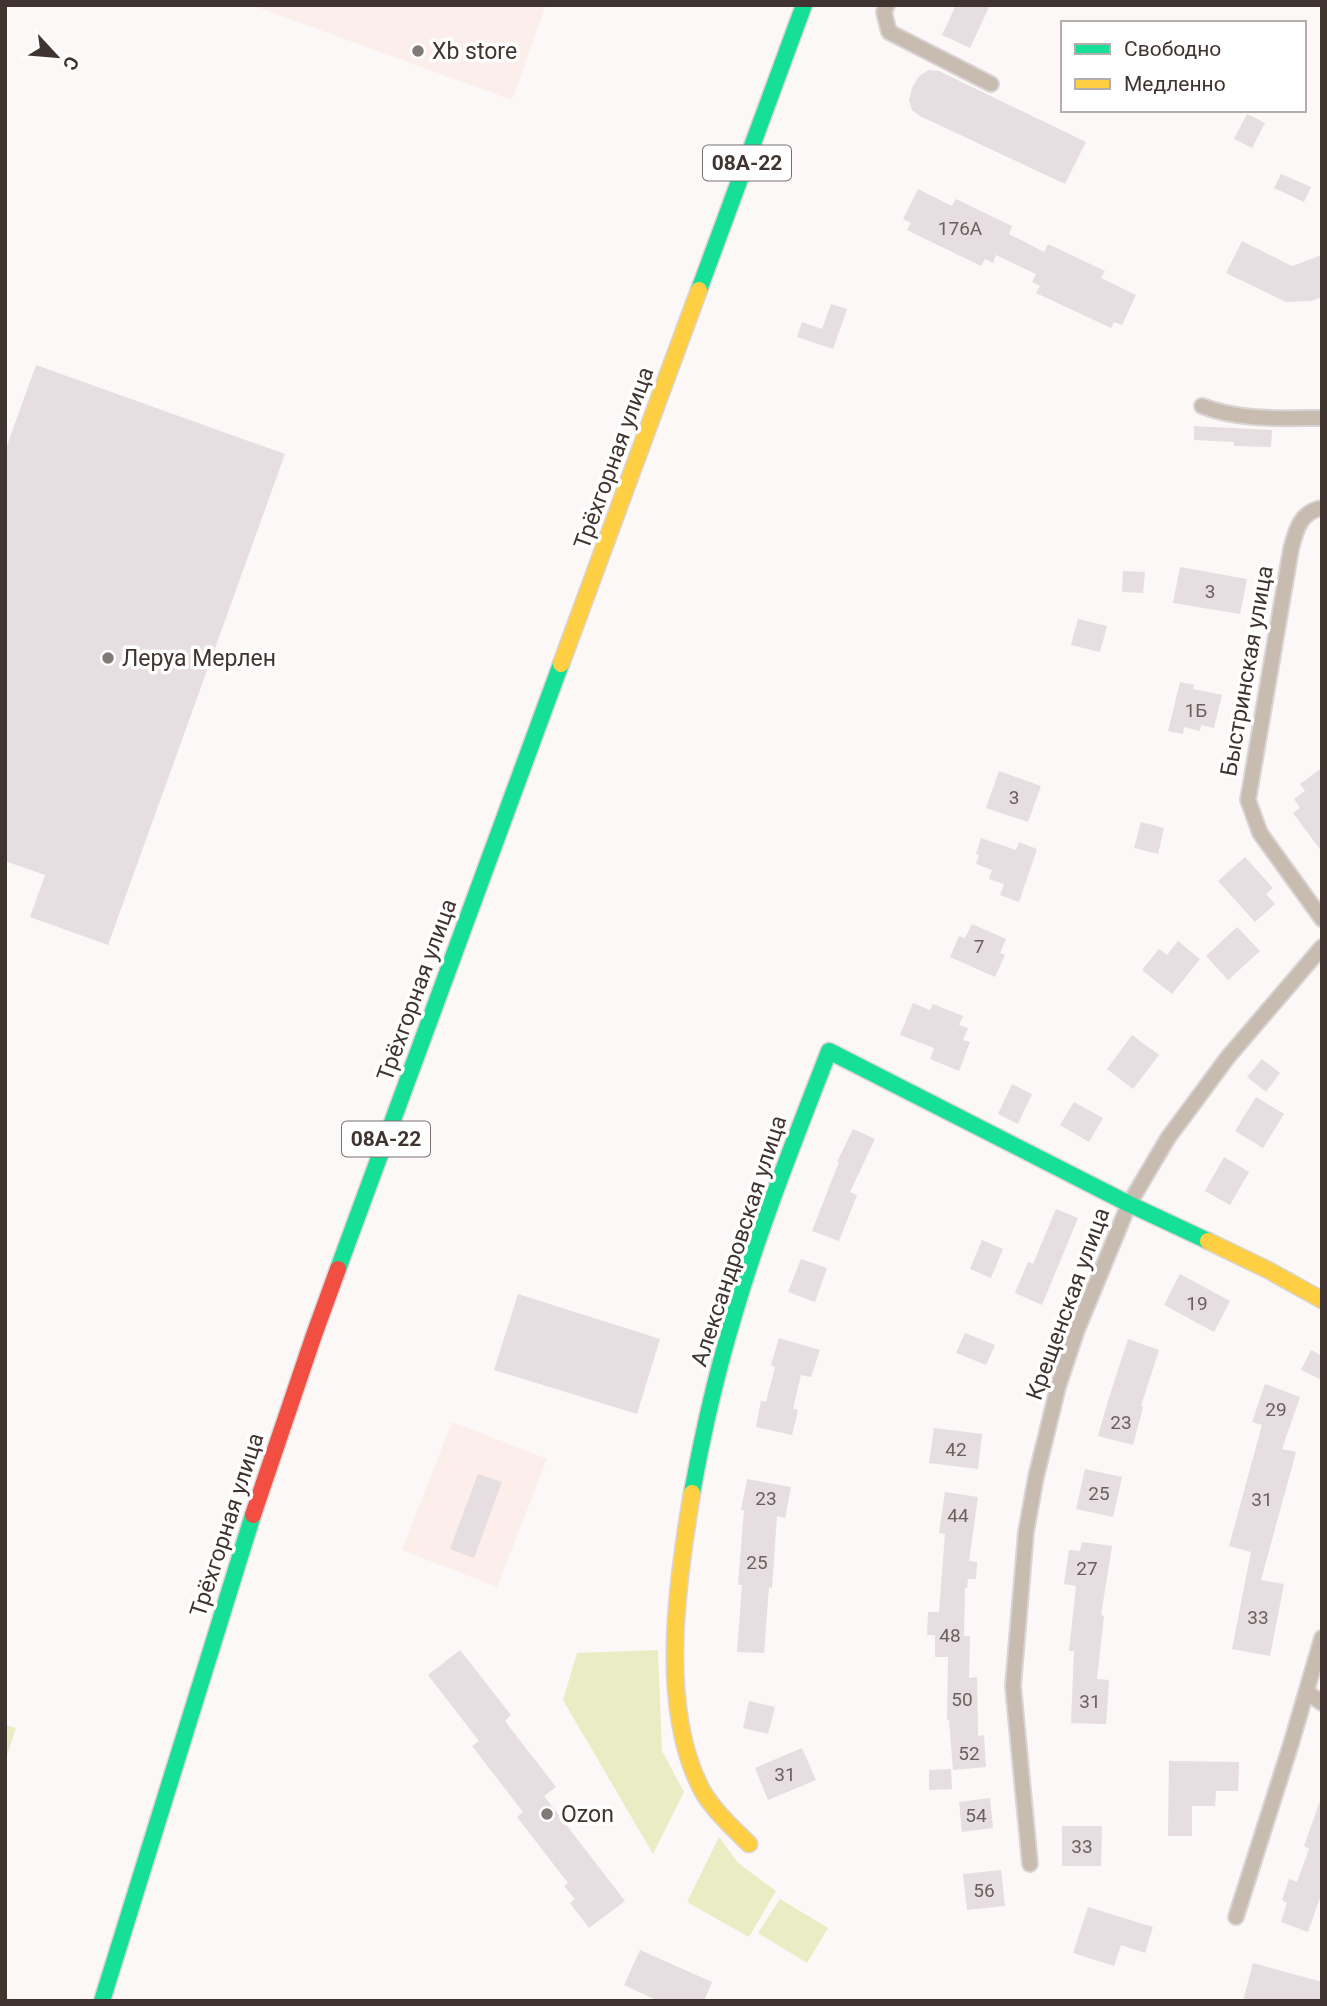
<svg xmlns="http://www.w3.org/2000/svg" width="1327" height="2006" viewBox="0 0 1327 2006" font-family="Roboto,sans-serif">
	<rect width="100%" height="100%" fill="#fbf8f7"/>
	<g fill="#fceeea">
		<polygon points="251,5 546,5 512,100"/>
		<polygon points="452,1422 547,1459 497,1587 402,1550"/>
	</g>
	<g fill="#eaedc4">
		<polygon points="658,1650 662,1751 684,1792 653,1854 563,1700 577,1653"/>
		<polygon points="5,1725 16,1728 5,1762"/>
		<polygon points="719,1837 738,1863 776,1891 749,1937 687,1902"/>
		<polygon points="780,1899 828,1928 807,1963 758,1933"/>
	</g>
	<g fill="#e6dee0">
		<polygon points="956,5 990,5 970,48 942,35"/>
		<polygon points="929,70 939,71 1086,142 1065,184 920,116 912,110 909,100 912,88 919,76"/>
		<polygon points="1247,114 1265,123 1252,148 1234,139"/>
		<polygon points="1281,174 1311,187 1304,202 1274,188"/>
		<polygon points="918,189 952,206 956,199 1012,226 1009,234 1044,252 1048,244 1105,271 1101,278 1136,295 1122,325 1114,322 1111,328 1036,293 1040,286 1032,282 1036,274 996,255 993,263 985,259 981,266 907,230 911,223 903,219"/>
		<polygon points="1242,241 1292,266 1322,255 1322,297 1311,301 1286,302 1226,273"/>
		<polygon points="831,304 847,309 833,349 797,337 802,322 822,329"/>
		<polygon points="36,365 285,454 108,945 30,917 45,875 5,861 5,451"/>
		<polygon points="1194,426 1272,430 1271,447 1234,446 1234,442 1194,440"/>
		<polygon points="1180,567 1247,579 1240,614 1173,603"/>
		<polygon points="1123,571 1145,572 1143,593 1122,592"/>
		<polygon points="1078,619 1107,626 1100,652 1071,645"/>
		<polygon points="1180,682 1194,685 1193,689 1222,695 1214,728 1201,725 1200,731 1184,727 1183,734 1168,731"/>
		<polygon points="1322,768 1322,852 1293,813 1300,808 1294,799 1305,791 1300,784"/>
		<polygon points="999,771 1041,786 1028,822 986,808"/>
		<polygon points="1141,822 1164,828 1158,854 1134,848"/>
		<polygon points="981,838 1016,850 1019,842 1037,849 1019,902 1000,895 1004,884 989,879 992,870 976,864 979,855 976,854"/>
		<polygon points="1245,857 1273,888 1266,894 1275,904 1255,922 1218,881"/>
		<polygon points="972,924 1006,939 1000,953 1005,955 995,977 950,957 959,936 965,938"/>
		<polygon points="1237,927 1260,951 1228,980 1206,956"/>
		<polygon points="1178,941 1200,959 1172,994 1142,970 1159,949 1167,955"/>
		<polygon points="913,1003 930,1010 933,1004 963,1016 959,1025 968,1028 963,1040 970,1042 959,1071 930,1059 934,1048 900,1035"/>
		<polygon points="1132,1035 1159,1055 1133,1089 1107,1069"/>
		<polygon points="1262,1059 1280,1073 1266,1092 1247,1077"/>
		<polygon points="1012,1084 1032,1094 1018,1124 998,1114"/>
		<polygon points="1256,1097 1284,1114 1263,1148 1235,1131"/>
		<polygon points="1074,1102 1103,1118 1089,1142 1060,1125"/>
		<polygon points="853,1129 875,1139 850,1192 857,1195 839,1241 812,1231 839,1162 837,1162"/>
		<polygon points="1224,1157 1249,1172 1230,1205 1205,1191"/>
		<polygon points="1056,1209 1078,1218 1042,1305 1015,1293 1028,1262 1033,1264"/>
		<polygon points="982,1240 1003,1249 991,1278 970,1269"/>
		<polygon points="801,1259 827,1268 815,1302 788,1292"/>
		<polygon points="1180,1274 1230,1301 1214,1332 1164,1305"/>
		<polygon points="518,1294 660,1339 637,1414 494,1370"/>
		<polygon points="965,1333 995,1345 986,1365 956,1353"/>
		<polygon points="779,1338 820,1350 811,1377 801,1375 793,1409 798,1410 792,1435 756,1427 761,1401 766,1402 775,1367 771,1365"/>
		<polygon points="1128,1339 1159,1350 1141,1406 1143,1407 1133,1445 1098,1436 1107,1404"/>
		<polygon points="1311,1350 1322,1356 1322,1380 1301,1370"/>
		<polygon points="1265,1384 1300,1397 1282,1449 1296,1452 1261,1580 1284,1584 1270,1656 1232,1649 1251,1552 1229,1546 1262,1425 1252,1422"/>
		<polygon points="934,1428 982,1434 978,1469 929,1463"/>
		<polygon points="1085,1469 1122,1477 1113,1517 1076,1509"/>
		<polygon points="478,1474 502,1482 474,1558 450,1549"/>
		<polygon points="747,1479 791,1487 785,1518 777,1516 772,1588 769,1587 764,1653 737,1652 742,1585 738,1585 744,1510 741,1510"/>
		<polygon points="945,1492 978,1497 969,1561 977,1562 976,1579 968,1579 967,1588 965,1588 964,1636 970,1636 969,1678 977,1677 978,1736 984,1735 986,1767 953,1770 949,1720 947,1720 948,1657 935,1657 935,1635 927,1635 928,1612 939,1612 945,1534 939,1533"/>
		<polygon points="1082,1542 1112,1546 1101,1615 1104,1616 1097,1679 1109,1680 1106,1724 1071,1723 1074,1651 1069,1651 1076,1586 1064,1584 1069,1550 1080,1551"/>
		<polygon points="460,1650 511,1715 505,1721 556,1787 544,1796 625,1901 589,1928 570,1903 575,1899 564,1886 568,1883 517,1817 523,1812 472,1746 479,1741 428,1675"/>
		<polygon points="749,1701 775,1707 768,1734 743,1728"/>
		<polygon points="802,1748 816,1780 768,1800 755,1768"/>
		<polygon points="1169,1761 1239,1762 1238,1791 1216,1791 1215,1806 1192,1806 1192,1836 1168,1836"/>
		<polygon points="951,1769 952,1789 929,1790 929,1770"/>
		<polygon points="990,1798 993,1828 962,1832 959,1802"/>
		<polygon points="1320,1801 1322,1802 1322,1892 1308,1932 1281,1922 1287,1903 1282,1900 1289,1879 1297,1882 1309,1849 1304,1846"/>
		<polygon points="1062,1826 1102,1826 1101,1866 1062,1866"/>
		<polygon points="1001,1870 1005,1906 967,1910 963,1874"/>
		<polygon points="1088,1907 1153,1927 1145,1953 1121,1945 1114,1966 1073,1953"/>
		<polygon points="640,1950 712,1982 704,2001 658,2001 624,1985"/>
		<polygon points="1253,1963 1322,1982 1322,2001 1243,2001"/>
	</g>
	<g fill="none" stroke-linecap="round" stroke-linejoin="round">
		<defs>
			<g id="street">
				<polyline points="887,5 884,12 889,32 991,84"/>
				<path d="M 1202,406 C 1241,421 1281,418 1322,418"/>
				<path d="M 1322,508 C 1300,512 1296,530 1291,549 L 1248,800 L 1260,833 L 1322,919"/>
				<polyline points="1307,1692 1322,1703"/>
				<polyline points="1030,1864 1013,1686 1026,1532 1036,1477 1058,1387 1077,1330 1129,1204 1168,1138 1228,1057 1322,947"/>
				<polyline points="1236,1917 1291,1744 1322,1638"/>
			</g>
			<g id="fast">
				<polyline points="699,290 804,5"/>
				<polyline points="338,1269 561,664"/>
				<path d="M 692,1493 C 703,1432 717,1371 735,1312 C 761,1223 796,1137 829,1051 L 1129,1204 L 1208,1241"/>
				<polyline points="102,2001 253,1515"/>
			</g>
			<g id="slow">
				<polyline points="561,664 699,290"/>
				<polyline points="1208,1241 1268,1270 1322,1300"/>
				<path d="M 692,1493 C 677,1582 658,1710 703,1792 C 715,1812 733,1828 749,1844"/>
			</g>
			<polyline id="jam" points="253,1515 314,1335 338,1269"/>
		</defs>
		<use href="#street" stroke="#d9d5d4" stroke-width="18"/>
		<use href="#fast" stroke="#d9d5d4" stroke-width="19"/>
		<use href="#slow" stroke="#d9d5d4" stroke-width="19"/>
		<use href="#jam" stroke="#d9d5d4" stroke-width="19"/>
		<use href="#street" stroke="#c8bbb0" stroke-width="14"/>
		<use href="#fast" stroke="#16e098" stroke-width="16"/>
		<use href="#slow" stroke="#ffcf43" stroke-width="16"/>
		<use href="#jam" stroke="#f24e42" stroke-width="16"/>
	</g>
	<g fill="#817976" stroke="#fff" stroke-width="2.5">
		<circle cx="418" cy="51" r="7"/>
		<circle cx="108" cy="658" r="7"/>
		<circle cx="547" cy="1814" r="7"/>
	</g>
	<g text-anchor="middle" dominant-baseline="central" stroke-width="7" stroke-linejoin="round" paint-order="stroke">
		<g font-size="19" fill="#6b605e">
			<text x="960" y="228">176А</text>
			<text x="1210" y="591">3</text>
			<text x="1196" y="710">1Б</text>
			<text x="1014" y="797">3</text>
			<text x="979" y="946">7</text>
			<text x="1197" y="1303">19</text>
			<text x="1276" y="1409">29</text>
			<text x="1121" y="1422">23</text>
			<text x="956" y="1449">42</text>
			<text x="1099" y="1493">25</text>
			<text x="766" y="1498">23</text>
			<text x="1262" y="1499">31</text>
			<text x="958" y="1515">44</text>
			<text x="757" y="1562">25</text>
			<text x="1087" y="1568">27</text>
			<text x="1258" y="1617">33</text>
			<text x="950" y="1635">48</text>
			<text x="962" y="1699">50</text>
			<text x="1090" y="1701">31</text>
			<text x="969" y="1753">52</text>
			<text x="785" y="1774">31</text>
			<text x="976" y="1815">54</text>
			<text x="1082" y="1846">33</text>
			<text x="984" y="1890">56</text>
		</g>
		<g fill="#fff" stroke="#79716e" stroke-width="2">
			<rect x="703" y="145.5" width="88" height="35" rx="5"/>
			<rect x="342" y="1121.5" width="88" height="35" rx="5"/>
		</g>
		<g font-size="21" font-weight="bold" fill="#403430">
			<text x="747" y="163">08А-22</text>
			<text x="386" y="1139">08А-22</text>
		</g>
		<g font-size="23" fill="#403430" stroke="#fff" text-anchor="start">
			<text x="432" y="51">Xb store</text>
			<text x="122" y="658">Леруа Мерлен</text>
			<text x="561" y="1814">Ozon</text>
		</g>
		<g font-size="23" fill="#403430" stroke="#fff">
			<text transform="translate(614 458) rotate(-70)">Трёхгорная улица</text>
			<text transform="translate(1247 671) rotate(-80)">Быстринская улица</text>
			<text transform="translate(417 990) rotate(-70)">Трёхгорная улица</text>
			<text transform="translate(739 1241) rotate(-72)">Александровская улица</text>
			<text transform="translate(1068 1304) rotate(-70)">Крещенская улица</text>
			<text transform="translate(227 1525) rotate(-72)">Трёхгорная улица</text>
		</g>
	</g>
	<rect width="1327" height="2006" fill="none" stroke="#403430" stroke-width="14"/>
	<rect x="1061" y="21" width="245" height="91" fill="#ffffff" stroke="#b3aeac" stroke-width="2"/>
	<rect x="1075" y="44" width="35" height="10" fill="#16e098" stroke="#b3aeac" stroke-width="2"/>
	<text x="1124" y="56" font-size="21" fill="#403430">Свободно</text>
	<rect x="1075" y="79" width="35" height="10" fill="#ffcf43" stroke="#b3aeac" stroke-width="2"/>
	<text x="1124" y="91" font-size="21" fill="#403430">Медленно</text>
	<g transform="translate(56 56) rotate(116)" stroke="#ffffff" stroke-width="5" paint-order="stroke">
	<path d="M0-5L12 26L0 18L-12 26Z" fill="#403430"/>
	<text y="-10" font-size="19" font-weight="bold" text-anchor="middle" fill="#403430">С</text>
	</g>
</svg>
